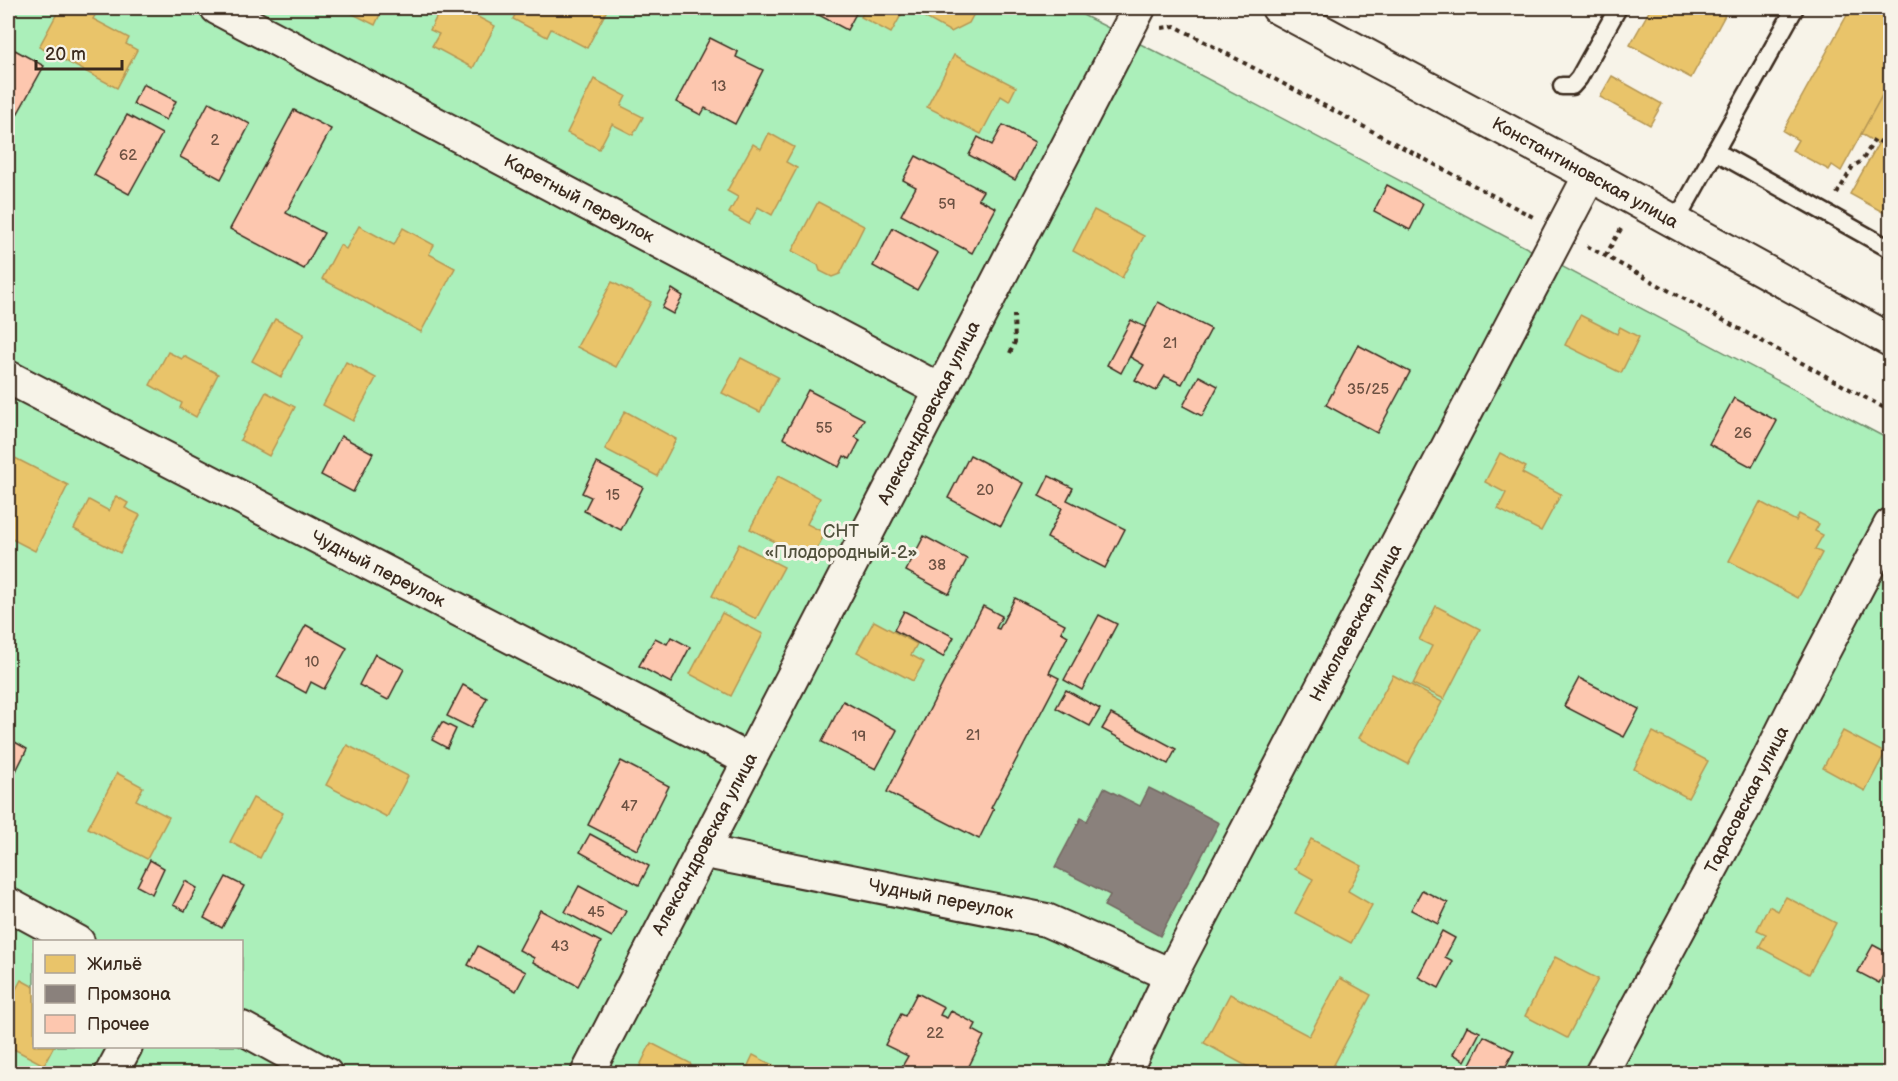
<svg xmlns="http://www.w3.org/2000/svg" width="1898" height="1081" viewBox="0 0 1898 1081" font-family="'Balsamiq Sans',sans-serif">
	<rect width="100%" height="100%" fill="#f7f3e8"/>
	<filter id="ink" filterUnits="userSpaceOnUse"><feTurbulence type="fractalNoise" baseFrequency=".0167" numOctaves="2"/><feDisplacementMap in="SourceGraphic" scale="12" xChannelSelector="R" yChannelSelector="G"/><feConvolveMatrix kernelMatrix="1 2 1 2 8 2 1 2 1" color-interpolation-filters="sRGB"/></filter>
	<g filter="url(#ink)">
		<path fill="#abefba" stroke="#738c6c" stroke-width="1.5" fill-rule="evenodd" d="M 8,8 L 1069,8 L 1168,58 L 1890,440 L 1890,1073 L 8,1073 ZM 34,942 L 242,942 L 242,1046 L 34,1046 Z"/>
		<g fill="#e9c46a" stroke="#b59653" stroke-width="1.5">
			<polygon points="60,8 99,8 93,19 129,38 126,44 137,50 117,88 39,47"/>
			<polygon points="341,8 394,8 392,12 383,8 375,25"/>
			<polygon points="441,8 450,13 453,8 461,8 495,26 473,68 432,46 439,34 430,30"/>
			<polygon points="518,8 608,8 587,48 551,29 547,37 513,19"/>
			<polygon points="866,8 905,8 891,33 861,17"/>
			<polygon points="917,8 977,8 969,23 951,32 915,12"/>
			<polygon points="1651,8 1710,8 1725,15 1691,78 1630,45"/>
			<polygon points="1851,8 1890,8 1890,81 1841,171 1832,165 1829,170 1792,150 1798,140 1783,131"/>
			<polygon points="954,55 1016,87 1009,101 1001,96 981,134 927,107"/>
			<polygon points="1612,76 1662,104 1650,125 1600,97"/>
			<polygon points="594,79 626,96 621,106 643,117 633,135 612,124 599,149 567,133"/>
			<polygon points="1890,81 1890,216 1850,194 1878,144 1861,134"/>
			<polygon points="769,133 794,147 786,162 797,168 772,215 758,207 749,224 729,213 738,197 727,191 753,144 761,149"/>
			<polygon points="818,202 864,226 840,274 832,277 820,271 818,265 792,251"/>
			<polygon points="1094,210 1144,236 1122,278 1073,251"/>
			<polygon points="359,226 394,245 403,228 434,245 429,254 455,268 421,332 322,279 340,245 346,249"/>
			<polygon points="612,282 651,302 616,367 577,347"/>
			<polygon points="1580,315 1617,334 1620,327 1639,337 1621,373 1565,345"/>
			<polygon points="275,319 304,334 281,377 252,361"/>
			<polygon points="168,352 182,359 184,356 218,374 196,417 180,408 182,403 150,385"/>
			<polygon points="741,358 778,377 760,412 722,393"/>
			<polygon points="346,362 376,378 353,421 323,405"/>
			<polygon points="266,392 295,407 269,456 240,440"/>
			<polygon points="625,411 676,439 657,476 605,449"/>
			<polygon points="1500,453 1526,467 1522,473 1561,494 1541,531 1498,509 1506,493 1485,482"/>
			<polygon points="13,457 68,485 35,551 8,537 8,468"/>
			<polygon points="778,476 820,498 807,524 825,533 811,560 750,529"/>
			<polygon points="116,496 128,503 125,508 140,515 120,553 74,529 89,500 109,511"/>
			<polygon points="1760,502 1796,521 1799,514 1819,524 1815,531 1823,535 1815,549 1822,553 1798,598 1729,561"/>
			<polygon points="739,544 784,567 756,619 712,596"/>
			<polygon points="1436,606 1480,629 1444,699 1413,684 1432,646 1419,640"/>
			<polygon points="722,613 763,634 731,696 690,674"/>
			<polygon points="874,621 917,644 911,655 924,662 913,681 857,652"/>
			<polygon points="1393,675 1442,702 1408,764 1359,738"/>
			<polygon points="1843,731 1885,753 1865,791 1823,768"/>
			<polygon points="1653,732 1708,761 1688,798 1634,769"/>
			<polygon points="347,745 408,776 387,817 326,785"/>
			<polygon points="117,773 143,787 136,800 169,817 147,859 88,828"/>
			<polygon points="253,798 283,813 260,858 230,842"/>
			<polygon points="1311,839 1362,866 1348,891 1372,905 1351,943 1295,913 1313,879 1295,869"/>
			<polygon points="1786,897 1836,923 1809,974 1759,947 1766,934 1757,930 1769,906 1778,911"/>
			<polygon points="1555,957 1598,979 1567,1038 1525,1016"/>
			<polygon points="1340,978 1371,995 1329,1074 1261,1074 1204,1043 1230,994 1309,1036"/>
			<polygon points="21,980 34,987 34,1046 54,1046 44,1065 8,1046 8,1004"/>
			<polygon points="651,1043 690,1063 694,1074 636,1074"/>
			<polygon points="753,1055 790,1074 744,1074"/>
		</g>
		<polygon fill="#8a817c" stroke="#726760" stroke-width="1.5" points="1104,788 1140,806 1149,788 1163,795 1163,793 1219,823 1160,936 1104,906 1110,895 1055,867 1081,818 1087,821"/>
		<g fill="#fdc7af" stroke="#3b2a1e" stroke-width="1.5">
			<polygon points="821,8 859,8 847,30 817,14"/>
			<polygon points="710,38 738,52 736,57 763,70 735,124 705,108 701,115 676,102"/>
			<polygon points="15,50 44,66 14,120 8,117 8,63"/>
			<polygon points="143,84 176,101 166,120 133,104"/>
			<polygon points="209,102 250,124 221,179 180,157"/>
			<polygon points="294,110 331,129 286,213 324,233 304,269 230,229"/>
			<polygon points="127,115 162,134 129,194 94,175"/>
			<polygon points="1003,125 1035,142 1015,180 969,155 978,137 992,145"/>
			<polygon points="916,156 983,191 978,199 996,208 972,253 901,215 916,187 903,180"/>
			<polygon points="1387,185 1423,204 1410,230 1374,211"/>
			<polygon points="893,228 938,253 917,290 873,266"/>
			<polygon points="672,289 683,296 673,314 662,308"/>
			<polygon points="1158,302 1211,329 1182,384 1165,376 1156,391 1135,380 1144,365 1130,357"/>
			<polygon points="1131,320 1145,327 1121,373 1107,365"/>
			<polygon points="1358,345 1410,372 1377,433 1326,405"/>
			<polygon points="1199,376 1218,386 1202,416 1183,406"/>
			<polygon points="808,390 864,419 855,437 860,440 850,459 844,456 839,467 783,438"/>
			<polygon points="1734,398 1777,421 1752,467 1709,444"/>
			<polygon points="341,436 373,453 353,492 321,475"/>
			<polygon points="970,455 1023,483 1001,526 948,498"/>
			<polygon points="597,463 643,487 621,530 584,511 591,497 582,493"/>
			<polygon points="1049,476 1073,488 1067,500 1125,529 1105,568 1047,538 1062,508 1039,496"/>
			<polygon points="924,536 967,559 949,594 906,571"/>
			<polygon points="1015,598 1065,624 1061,632 1068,636 1049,673 1059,678 991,808 994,809 979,839 887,792 983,606 1002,616 996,628 999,629"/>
			<polygon points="904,611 954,637 943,657 894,630"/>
			<polygon points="1099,615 1117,624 1082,690 1064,680"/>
			<polygon points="306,625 347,648 324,689 311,682 306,693 277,677"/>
			<polygon points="671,637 690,647 671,683 639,666 655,638 667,644"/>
			<polygon points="375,654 404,669 388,700 359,685"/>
			<polygon points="1579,678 1639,709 1624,737 1564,706"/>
			<polygon points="463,685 487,698 471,728 447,716"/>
			<polygon points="1066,690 1100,709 1090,726 1056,708"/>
			<polygon points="843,701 897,730 876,769 822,742"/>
			<polygon points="1111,714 1176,749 1168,764 1102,729"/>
			<polygon points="442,722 456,729 447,748 432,740"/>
			<polygon points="8,738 27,749 8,787"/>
			<polygon points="621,761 669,786 637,850 588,825"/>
			<polygon points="590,834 649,866 639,885 580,852"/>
			<polygon points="150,860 164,868 152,894 137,886"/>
			<polygon points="226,877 244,886 222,928 204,918"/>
			<polygon points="185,881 197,888 185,911 173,905"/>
			<polygon points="579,886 626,911 612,937 565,912"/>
			<polygon points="1422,890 1448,903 1438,924 1411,910"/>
			<polygon points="540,910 601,942 578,986 533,962 534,958 519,950"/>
			<polygon points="1442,931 1455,938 1445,957 1453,961 1439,988 1418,977"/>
			<polygon points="1873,945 1890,954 1890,962 1879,983 1858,972"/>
			<polygon points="478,946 526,972 516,991 468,965"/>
			<polygon points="917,993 944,1007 940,1015 947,1018 951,1011 976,1024 973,1030 984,1036 965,1074 952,1074 948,1072 947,1074 907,1074 900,1070 908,1056 885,1045 901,1014 905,1016"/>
			<polygon points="1467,1026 1480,1032 1465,1061 1453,1054"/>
			<polygon points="1484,1036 1514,1051 1505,1068 1516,1074 1465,1074"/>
		</g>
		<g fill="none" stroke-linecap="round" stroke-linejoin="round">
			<defs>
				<g id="service">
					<polyline points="1562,86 1572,86 1579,78 1618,8"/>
					<polyline points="1715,151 1890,249"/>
					<polyline points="1675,223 1795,8"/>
				</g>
				<g id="minor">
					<polyline points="217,8 940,390"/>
					<polyline points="1278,8 1590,175 1890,340"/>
					<polyline points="8,377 749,760"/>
					<polyline points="701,851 1046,920 1171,975"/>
					<polyline points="8,904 78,942"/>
					<polyline points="242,1028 326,1074"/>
					<polyline points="111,1074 126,1046"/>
					<polyline points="587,1074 1139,8"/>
					<polyline points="1124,1074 1171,975 1590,175"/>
					<polyline points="1601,1074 1742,812 1800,696 1890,525"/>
				</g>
			</defs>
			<use href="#service" stroke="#3b2a1e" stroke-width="21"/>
			<use href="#minor" stroke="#3b2a1e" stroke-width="36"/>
			<g stroke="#3b2a1e" stroke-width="4" stroke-dasharray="4.5 4.5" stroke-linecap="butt">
				<polyline points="1162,28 1175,26 1535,218"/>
				<polyline points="1837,194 1853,166 1862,161 1875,139 1890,147"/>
				<polyline points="1587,246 1890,411"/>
				<polyline points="1605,256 1621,229"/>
				<polyline points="1010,353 1015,342 1014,315"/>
			</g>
			<use href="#service" stroke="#f7f3e8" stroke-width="16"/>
			<use href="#minor" stroke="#f7f3e8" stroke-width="32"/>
		</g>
	</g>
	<g text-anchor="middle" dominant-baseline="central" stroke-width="6" stroke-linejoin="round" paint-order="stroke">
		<g font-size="15" fill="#6c5142">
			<text x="719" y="86">13</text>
			<text x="215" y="140">2</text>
			<text x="128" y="155">62</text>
			<text x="947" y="204">59</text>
			<text x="1170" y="343">21</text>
			<text x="1368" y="389">35/25</text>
			<text x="824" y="428">55</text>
			<text x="1743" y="433">26</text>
			<text x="985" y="490">20</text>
			<text x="613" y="495">15</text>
			<text x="937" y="565">38</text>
			<text x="312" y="662">10</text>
			<text x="973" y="735">21</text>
			<text x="859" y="736">19</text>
			<text x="629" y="806">47</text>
			<text x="596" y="912">45</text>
			<text x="560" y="946">43</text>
			<text x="935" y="1033">22</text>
		</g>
		<g font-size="18" fill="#3b2a1e" stroke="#f7f3e8">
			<text transform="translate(1585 173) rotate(29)">Константиновская улица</text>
			<text transform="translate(579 199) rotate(28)">Каретный переулок</text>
			<text transform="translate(929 413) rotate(-63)">Александровская улица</text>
			<text transform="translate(378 569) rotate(27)">Чудный переулок</text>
			<text transform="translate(1356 623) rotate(-62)">Николаевская улица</text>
			<text transform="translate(1747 800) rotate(-63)">Тарасовская улица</text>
			<text transform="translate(705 844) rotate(-62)">Александровская улица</text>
			<text transform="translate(941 899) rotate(11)">Чудный переулок</text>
		</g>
		<g font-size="18" fill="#51513d" stroke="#f7f3e8">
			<text x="841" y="531">СНТ<tspan x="841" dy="21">«Плодородный-2»</tspan></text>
		</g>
	</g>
	<rect width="1898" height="1081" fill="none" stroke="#f7f3e8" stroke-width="30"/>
	<rect x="15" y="15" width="1868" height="1051" fill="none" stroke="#3b2a1e" stroke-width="2" filter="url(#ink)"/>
	<rect x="33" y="940" width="210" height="108" fill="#f7f3e8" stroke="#aca397" stroke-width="1.5"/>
	<rect x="45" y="955" width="30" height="18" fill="#e9c46a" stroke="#aca397" stroke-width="1.5"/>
	<text x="87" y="970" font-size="18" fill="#3b2a1e">Жильё</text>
	<rect x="45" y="985" width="30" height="18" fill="#8a817c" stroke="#aca397" stroke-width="1.5"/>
	<text x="87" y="1000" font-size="18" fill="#3b2a1e">Промзона</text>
	<rect x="45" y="1015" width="30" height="18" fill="#fdc7af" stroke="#aca397" stroke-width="1.5"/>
	<text x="87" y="1030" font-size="18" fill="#3b2a1e">Прочее</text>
	<path d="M36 60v9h86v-9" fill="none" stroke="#3b2a1e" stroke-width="3"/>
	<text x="45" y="60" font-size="18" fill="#3b2a1e" stroke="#f7f3e8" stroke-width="4.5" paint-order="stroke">20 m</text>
</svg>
